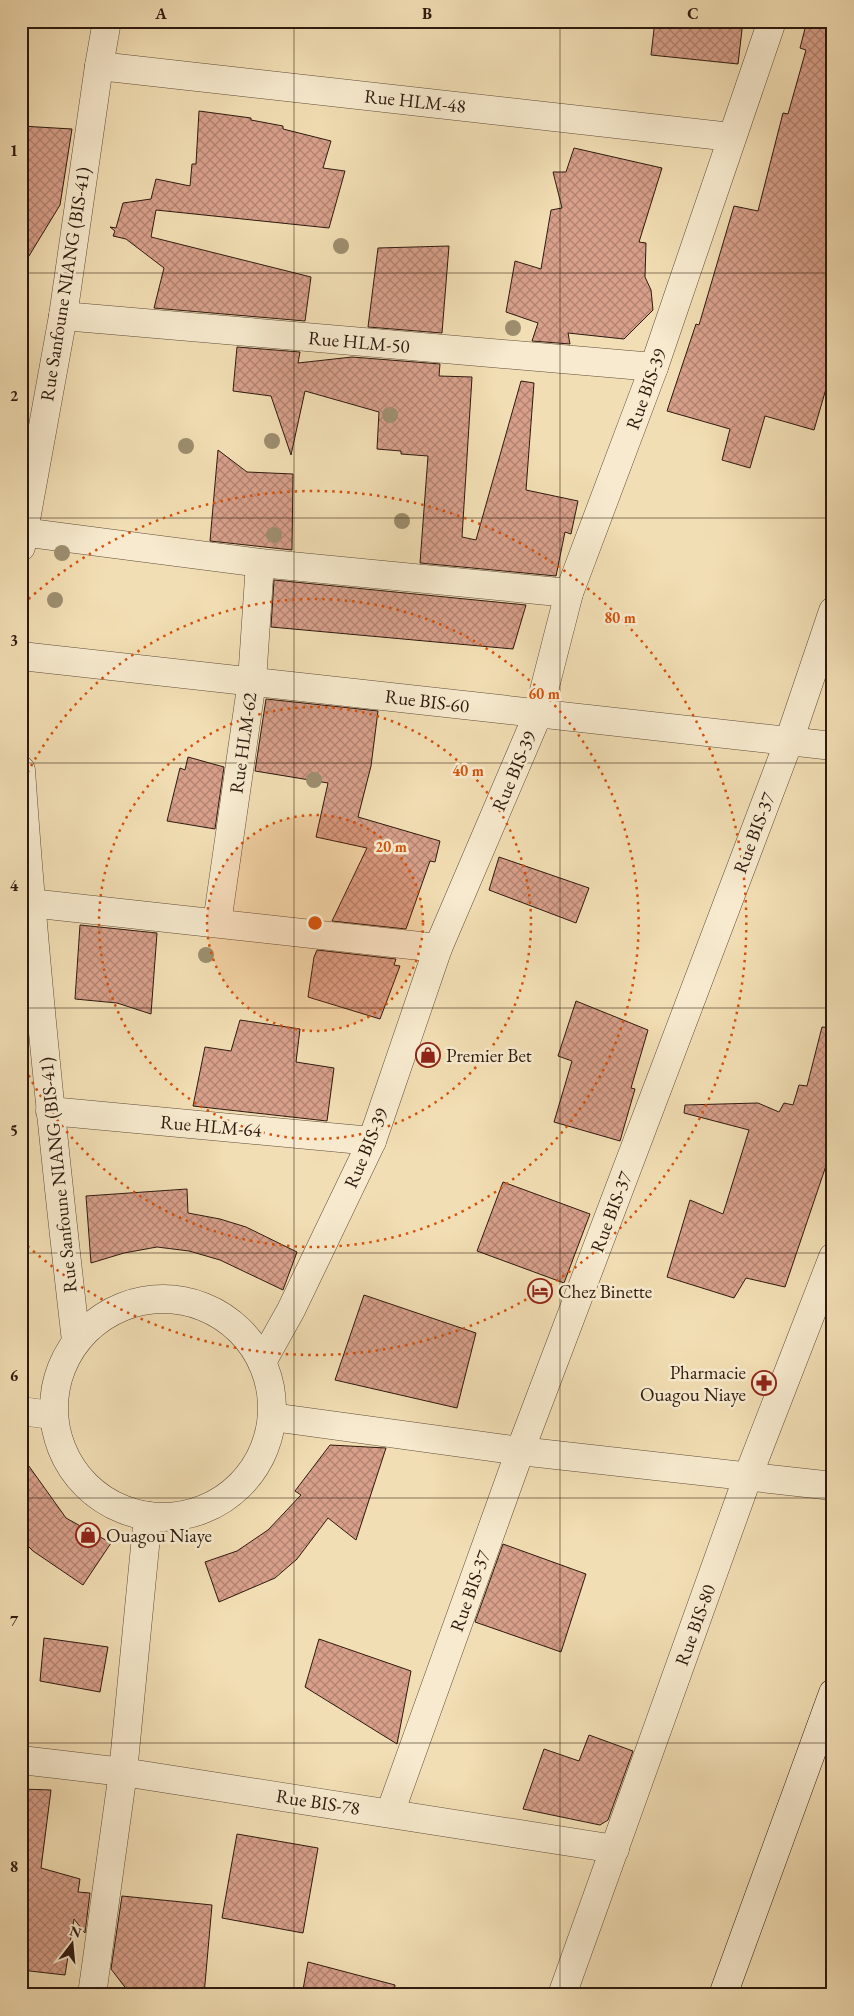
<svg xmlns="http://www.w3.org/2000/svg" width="854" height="2016" viewBox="0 0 854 2016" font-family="'EB Garamond',serif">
	<defs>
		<pattern id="building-cross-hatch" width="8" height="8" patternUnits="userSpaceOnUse" patternTransform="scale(1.25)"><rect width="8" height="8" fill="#d8a08b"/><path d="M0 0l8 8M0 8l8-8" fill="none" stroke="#b08270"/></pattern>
	</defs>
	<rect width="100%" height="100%" fill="#f2deb4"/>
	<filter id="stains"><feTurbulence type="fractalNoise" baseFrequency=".004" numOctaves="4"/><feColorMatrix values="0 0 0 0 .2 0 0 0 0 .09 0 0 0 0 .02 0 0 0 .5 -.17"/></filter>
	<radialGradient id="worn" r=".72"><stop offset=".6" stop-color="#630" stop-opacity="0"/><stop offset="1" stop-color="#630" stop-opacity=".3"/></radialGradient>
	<g fill="url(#building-cross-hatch)" stroke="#2e1a0f">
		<polygon points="655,21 743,21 738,64 651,55"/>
		<polygon points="807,21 833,21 833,384 828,382 814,430 765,416 750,468 722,460 730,429 667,411 696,324 699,325 734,206 758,211 783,113 788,114 806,50 800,48"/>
		<polygon points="199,111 251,118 251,120 283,126 283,129 331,141 323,168 345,171 329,228 156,210 151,237 311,277 305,321 154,308 164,268 126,239 113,236 115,231 110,227 116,228 123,203 151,199 156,179 190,186 192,164 196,164"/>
		<polygon points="21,126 72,129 60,205 21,269"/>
		<polygon points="574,148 662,168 639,242 646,243 645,277 651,290 653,310 624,339 568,333 570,344 532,341 538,323 506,312 515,261 541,269 551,210 562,208 553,172 566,172"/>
		<polygon points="449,246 442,333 368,327 378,248"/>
		<polygon points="237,347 300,352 298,363 352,357 440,364 439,376 472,377 462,537 476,540 521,381 534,383 526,490 578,501 571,534 565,532 556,576 420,563 428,456 401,454 401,451 377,449 379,412 305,391 291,455 271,396 233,391"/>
		<polygon points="218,450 247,472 293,474 292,550 210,541"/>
		<polygon points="274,580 526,605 513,649 271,627"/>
		<polygon points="266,699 378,711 371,766 358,817 440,841 435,862 430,861 406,929 332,921 367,848 316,837 328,783 255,771"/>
		<polygon points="188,757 224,767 215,829 167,821 180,768 185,770"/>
		<polygon points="499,857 589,888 576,923 489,890"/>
		<polygon points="80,925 157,933 151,1014 117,1003 75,999"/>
		<polygon points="317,950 396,959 394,965 400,966 380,1019 308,997 314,957"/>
		<polygon points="576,1001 648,1030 631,1088 635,1089 620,1141 554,1122 572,1061 558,1056"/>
		<polygon points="240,1020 300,1029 296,1062 334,1068 327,1121 193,1106 205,1047 231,1051"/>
		<polygon points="822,1027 833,1028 833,1145 785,1287 746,1278 734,1298 667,1277 690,1200 723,1214 749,1130 684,1113 685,1105 758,1103 779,1112 784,1103 793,1105 799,1085 807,1086"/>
		<polygon points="503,1182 590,1214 564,1283 477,1251"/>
		<polygon points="187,1189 188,1213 220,1219 246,1227 297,1252 283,1290 220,1260 189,1251 157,1247 124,1253 91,1263 86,1196"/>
		<polygon points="364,1295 476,1333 457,1408 335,1380"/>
		<polygon points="330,1445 386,1448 356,1540 328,1518 297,1559 275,1578 219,1602 205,1562 237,1551 268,1530 301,1495 295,1491"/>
		<polygon points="21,1455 66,1518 111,1543 83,1585 33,1551 21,1539"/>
		<polygon points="503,1544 586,1574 561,1652 475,1622"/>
		<polygon points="44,1638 108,1647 100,1692 40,1681"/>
		<polygon points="319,1639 411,1671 397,1744 305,1687"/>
		<polygon points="589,1735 633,1751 608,1820 600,1825 523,1809 544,1749 579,1761"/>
		<polygon points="21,1789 51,1790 41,1868 80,1879 78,1892 90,1893 85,1933 74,1919 65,1975 21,1970"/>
		<polygon points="237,1834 318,1848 303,1933 222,1918"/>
		<polygon points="122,1896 212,1905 204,1995 131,1995 111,1969"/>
		<polygon points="308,1962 395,1985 394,1995 302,1995"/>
	</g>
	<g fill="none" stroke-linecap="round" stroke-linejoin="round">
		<defs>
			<g id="street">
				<polyline points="99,66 731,137"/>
				<polyline points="63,316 654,367"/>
				<polyline points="22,532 260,563 569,593"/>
				<polyline points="21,547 63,316 99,66 107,21"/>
				<polyline points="21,656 833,746"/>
				<path d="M 21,770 C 34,961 54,1151 76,1341"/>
				<polyline points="30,903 438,948"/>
				<polyline points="217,923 252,681 260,563"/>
				<polyline points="50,1111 372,1141"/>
				<circle cx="163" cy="1408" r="109"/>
				<polyline points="262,1362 291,1310 372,1141 438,948 538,714 569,593 654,367 772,21"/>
				<polyline points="21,1411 51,1415"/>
				<polyline points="272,1417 520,1451 833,1486"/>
				<polyline points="21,1760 123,1772 615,1849"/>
				<polyline points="390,1813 520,1451 789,741 833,611"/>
				<polyline points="92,1995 123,1772 148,1516"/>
				<polyline points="562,1995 748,1476 833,1257"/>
			</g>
			<polyline id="secondary" points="723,1995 833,1693"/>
		</defs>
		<use href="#street" stroke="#5f4b38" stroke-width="29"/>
		<use href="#secondary" stroke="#2e1a0f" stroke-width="29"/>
		<use href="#street" stroke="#f7eace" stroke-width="28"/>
		<use href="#secondary" stroke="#f7eace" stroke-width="28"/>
	</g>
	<g fill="#9d8e6f">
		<circle cx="341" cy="246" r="8"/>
		<circle cx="513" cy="328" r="8"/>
		<circle cx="390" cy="415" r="8"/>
		<circle cx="272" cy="441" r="8"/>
		<circle cx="186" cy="446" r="8"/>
		<circle cx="402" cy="521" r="8"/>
		<circle cx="274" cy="535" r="8"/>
		<circle cx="62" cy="553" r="8"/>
		<circle cx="55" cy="600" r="8"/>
		<circle cx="314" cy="780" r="8"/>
		<circle cx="206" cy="955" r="8"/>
	</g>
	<path fill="none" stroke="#2e1a0f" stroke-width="1" stroke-opacity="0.55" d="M 294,21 L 294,1995M 560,21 L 560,1995M 21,273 L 833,273M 21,518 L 833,518M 21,763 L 833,763M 21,1008 L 833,1008M 21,1253 L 833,1253M 21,1498 L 833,1498M 21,1743 L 833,1743"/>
	<circle cx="315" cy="923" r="108" fill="#d5530c" fill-opacity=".12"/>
	<g fill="none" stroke="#d5530c" stroke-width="2.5" stroke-dasharray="2.5 5">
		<circle cx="315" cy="923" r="108"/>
		<circle cx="315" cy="923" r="216"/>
		<path d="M21 786A324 324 0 1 1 21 1060"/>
		<path d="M23 604A432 432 0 1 1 23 1242"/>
	</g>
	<defs>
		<symbol id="shop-ring" viewBox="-11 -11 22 22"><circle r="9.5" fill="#f7eace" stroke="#8f2418" stroke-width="1.5"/><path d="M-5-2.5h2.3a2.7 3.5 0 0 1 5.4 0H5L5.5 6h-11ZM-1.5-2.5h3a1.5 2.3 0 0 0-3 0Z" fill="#8f2418"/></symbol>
		<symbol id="hotel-ring" viewBox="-11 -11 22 22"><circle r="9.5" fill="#f7eace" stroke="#8f2418" stroke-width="1.5"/><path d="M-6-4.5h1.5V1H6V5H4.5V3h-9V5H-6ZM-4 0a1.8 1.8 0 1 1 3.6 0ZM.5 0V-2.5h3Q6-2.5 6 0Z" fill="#8f2418"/></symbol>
		<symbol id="pharmacy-ring" viewBox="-11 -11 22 22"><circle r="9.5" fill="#f7eace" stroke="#8f2418" stroke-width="1.5"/><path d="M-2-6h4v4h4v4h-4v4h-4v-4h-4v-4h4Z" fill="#8f2418"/></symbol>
	</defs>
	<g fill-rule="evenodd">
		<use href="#shop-ring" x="414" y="1041" width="28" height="28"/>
		<use href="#hotel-ring" x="526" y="1277" width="28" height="28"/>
		<use href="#pharmacy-ring" x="750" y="1369" width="28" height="28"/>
		<use href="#shop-ring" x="74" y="1521" width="28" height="28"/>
	</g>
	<g text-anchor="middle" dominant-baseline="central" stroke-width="5" stroke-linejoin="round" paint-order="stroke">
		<g font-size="19" fill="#2e1a0f" stroke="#f7eace">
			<text transform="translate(415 101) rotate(6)">Rue HLM-48</text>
			<text transform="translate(65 284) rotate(-81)">Rue Sanfoune NIANG (BIS-41)</text>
			<text transform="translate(359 342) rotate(5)">Rue HLM-50</text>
			<text transform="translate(646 389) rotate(-70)">Rue BIS-39</text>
			<text transform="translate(427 701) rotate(7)">Rue BIS-60</text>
			<text transform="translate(243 743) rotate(-82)">Rue HLM-62</text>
			<text transform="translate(514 771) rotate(-67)">Rue BIS-39</text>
			<text transform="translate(754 833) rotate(-69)">Rue BIS-37</text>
			<text transform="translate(211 1126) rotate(5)">Rue HLM-64</text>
			<text transform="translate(366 1148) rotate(-67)">Rue BIS-39</text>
			<text transform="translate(58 1175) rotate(-96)">Rue Sanfoune NIANG (BIS-41)</text>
			<text transform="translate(611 1212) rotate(-69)">Rue BIS-37</text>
			<text transform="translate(470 1591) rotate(-70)">Rue BIS-37</text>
			<text transform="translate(695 1625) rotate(-70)">Rue BIS-80</text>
			<text transform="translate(318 1802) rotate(9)">Rue BIS-78</text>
		</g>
		<g font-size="19" fill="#2e1a0f" stroke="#f7eace" text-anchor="start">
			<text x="446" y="1055">Premier Bet</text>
			<text x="558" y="1291">Chez Binette</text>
			<text x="746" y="1372" text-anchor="end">Pharmacie<tspan x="746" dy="22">Ouagou Niaye</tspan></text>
			<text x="106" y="1535">Ouagou Niaye</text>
		</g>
	</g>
	<circle cx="315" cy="923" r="8" fill="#d5530c" stroke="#f7eace" stroke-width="2.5"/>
	<g font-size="15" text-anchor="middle" font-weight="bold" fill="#d5530c" stroke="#f7eace" stroke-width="5" stroke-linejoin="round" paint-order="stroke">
		<text x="620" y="623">80 m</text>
		<text x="544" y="699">60 m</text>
		<text x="468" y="776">40 m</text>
		<text x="391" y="852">20 m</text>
	</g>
	<rect width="854" height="2016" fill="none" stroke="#f2deb4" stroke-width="55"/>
	<g transform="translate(72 1944) rotate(16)" stroke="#f7eace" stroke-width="4" paint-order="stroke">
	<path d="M0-4L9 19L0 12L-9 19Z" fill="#2e1a0f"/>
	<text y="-8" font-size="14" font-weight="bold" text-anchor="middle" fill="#2e1a0f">N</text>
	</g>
	<rect x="28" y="28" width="798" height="1960" fill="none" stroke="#2e1a0f" stroke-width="2"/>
	<g font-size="16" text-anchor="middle" font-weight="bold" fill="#2e1a0f">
		<text x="161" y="19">A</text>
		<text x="427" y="19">B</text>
		<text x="693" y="19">C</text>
		<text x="14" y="156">1</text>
		<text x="14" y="401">2</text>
		<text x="14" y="646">3</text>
		<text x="14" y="891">4</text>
		<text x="14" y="1136">5</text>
		<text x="14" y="1381">6</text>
		<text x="14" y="1626">7</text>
		<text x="14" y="1872">8</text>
	</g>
	<rect width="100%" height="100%" filter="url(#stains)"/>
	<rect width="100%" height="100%" fill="url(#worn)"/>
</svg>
